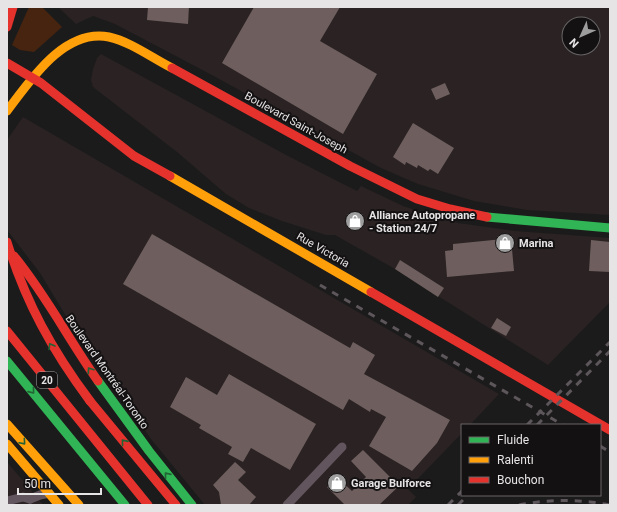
<svg xmlns="http://www.w3.org/2000/svg" width="617" height="512" viewBox="0 0 617 512" font-family="Roboto,sans-serif">
	<rect width="100%" height="100%" fill="#1c1b1b"/>
	<g fill="#2a2223" fill-rule="evenodd">
		<path d="M 58,7 L 610,7 L 610,215 L 527,210 L 474,201 L 418,184 L 381,168 L 210,74 L 115,24 L 93,16 L 76,24 ZM 569,24 L 593,24 L 593,48 L 569,48 Z"/>
		<polygon points="101,54 288,156 357,191 361,186 403,206 458,223 515,231 610,238 610,302 548,365 395,269 335,235 326,235 282,221 249,208 226,194 177,152 93,87 91,80 93,69 97,58"/>
		<polygon points="23,117 499,394 470,425 462,425 462,433 408,489 416,497 408,505 205,505 151,439 130,409 86,349 40,273 7,230 7,140"/>
		<polygon points="7,462 40,501 43,505 7,505"/>
	</g>
	<polygon fill="#462410" points="29,7 42,7 62,27 34,52 20,50 12,45"/>
	<g fill="#6e5f5e">
		<polygon points="148,7 189,7 188,24 147,20"/>
		<polygon points="254,7 340,7 320,41 377,74 343,134 222,63"/>
		<polygon points="445,83 450,94 436,100 431,89"/>
		<polygon points="413,123 454,148 438,174 430,169 428,171 418,165 417,168 406,162 405,165 393,157"/>
		<polygon points="152,234 350,348 353,342 375,355 364,374 450,420 437,443 412,471 369,446 386,417 371,409 370,412 349,399 343,410 123,284"/>
		<polygon points="503,239 509,239 512,249 514,271 447,277 445,251 453,250 453,244"/>
		<polygon points="591,240 610,242 610,272 589,271"/>
		<polygon points="400,260 444,288 438,297 395,269"/>
		<polygon points="497,318 511,327 506,336 491,328"/>
		<polygon points="229,374 316,424 290,470 251,448 243,462 228,454 232,447 199,428 201,425 170,407 186,377 217,395"/>
		<polygon points="363,450 399,486 379,505 345,505 327,487 337,477 352,491 366,477 351,461"/>
		<polygon points="235,462 246,472 238,480 256,497 249,505 221,505 219,492 213,485"/>
	</g>
	<g fill="none" stroke-linecap="round" stroke-linejoin="round">
		<g stroke="#63555d" stroke-width="9">
			<polyline points="30,499 40,495 49,493"/>
			<polyline points="7,501 23,497 30,499"/>
			<polyline points="287,505 342,447"/>
		</g>
		<g stroke="#30b455" stroke-width="9">
			<polyline points="487,217 610,228"/>
			<polyline points="7,361 125,505"/>
			<polyline points="98,381 149,451 192,505"/>
		</g>
		<g stroke="#ff9f0a" stroke-width="9">
			<path d="M 7,111 C 30,81 64,28 109,37 C 131,42 152,58 172,68"/>
			<polyline points="170,176 371,292"/>
			<polyline points="7,424 79,505"/>
			<polyline points="7,444 59,505"/>
		</g>
		<g stroke="#e5322d" stroke-width="9">
			<polyline points="7,27 13,7"/>
			<polyline points="7,63 41,83 134,156 170,176"/>
			<polyline points="172,68 350,166 417,199 450,209 487,217"/>
			<path d="M 14,256 C 46,295 69,340 98,381"/>
			<polyline points="371,292 610,430"/>
			<polyline points="7,331 148,505"/>
			<polyline points="90,401 176,505"/>
		</g>
		<g stroke="#5d565b" stroke-width="3" stroke-dasharray="7 7" stroke-linecap="butt">
			<polyline points="320,285 563,425"/>
			<polyline points="527,425 610,342"/>
			<polyline points="537,425 610,351"/>
			<polyline points="600,446 610,452"/>
			<polyline points="448,505 462,491"/>
			<polyline points="458,505 468,495"/>
			<path d="M 519,505 C 549,499 580,499 610,505"/>
		</g>
		<path stroke="#e5322d" stroke-width="9" d="M 7,242 C 26,303 52,350 90,401"/>
	</g>
	<defs><path id="oneway-chevron" d="M-2-3.5L2.5 0L-2 3.5" fill="none" stroke-width="1.6" stroke-linecap="round" stroke-linejoin="round"/></defs>
	<g stroke="#226234">
		<use href="#oneway-chevron" transform="translate(51 346) rotate(-121)"/>
		<use href="#oneway-chevron" transform="translate(90 370) rotate(-124)"/>
		<use href="#oneway-chevron" transform="translate(32 391) rotate(51)"/>
		<use href="#oneway-chevron" transform="translate(23 442) rotate(49)"/>
		<use href="#oneway-chevron" transform="translate(124 442) rotate(-129)"/>
		<use href="#oneway-chevron" transform="translate(167 475) rotate(-129)"/>
	</g>
	<defs>
		<symbol id="shop-disc" viewBox="-11 -11 22 22"><circle r="9.5" fill="#9f9e9e" stroke="#141112"/><path d="M-5-2.5h2.3a2.7 3.5 0 0 1 5.4 0H5L5.5 6h-11ZM-1.5-2.5h3a1.5 2.3 0 0 0-3 0Z" fill="#fff"/></symbol>
	</defs>
	<g fill-rule="evenodd">
		<use href="#shop-disc" x="344" y="210" width="22" height="22"/>
		<use href="#shop-disc" x="494" y="232" width="22" height="22"/>
		<use href="#shop-disc" x="326" y="472" width="22" height="22"/>
	</g>
	<g text-anchor="middle" dominant-baseline="central" stroke-width="4" stroke-linejoin="round" paint-order="stroke">
		<rect fill="#141112" stroke="#a7a5a5" stroke-width="1" x="37" y="372" width="20" height="16" rx="3"/>
		<g font-size="10" font-weight="bold" fill="#e6e4e4">
			<text x="47" y="380">20</text>
		</g>
		<g font-size="11" fill="#e6e4e4" stroke="#141112">
			<text transform="translate(296 123) rotate(29)">Boulevard Saint-Joseph</text>
			<text transform="translate(323 250) rotate(30)">Rue Victoria</text>
			<text transform="translate(107 372) rotate(55)">Boulevard Montréal-Toronto</text>
		</g>
		<g font-size="11" font-weight="bold" fill="#e6e4e4" stroke="#141112" text-anchor="start">
			<text x="369" y="215">Alliance Autopropane<tspan x="369" dy="13">- Station 24/7</tspan></text>
			<text x="519" y="243">Marina</text>
			<text x="351" y="483">Garage Bulforce</text>
		</g>
	</g>
	<rect width="617" height="512" fill="none" stroke="#e6e4e4" stroke-width="16"/>
	<rect x="461" y="424" width="140" height="72" fill="#141112" stroke="#686566"/>
	<rect x="469" y="437" width="20" height="6" fill="#30b455" stroke="#686566"/>
	<text x="497" y="444" font-size="12" fill="#e6e4e4">Fluide</text>
	<rect x="469" y="457" width="20" height="6" fill="#ff9f0a" stroke="#686566"/>
	<text x="497" y="464" font-size="12" fill="#e6e4e4">Ralenti</text>
	<rect x="469" y="477" width="20" height="6" fill="#e5322d" stroke="#686566"/>
	<text x="497" y="484" font-size="12" fill="#e6e4e4">Bouchon</text>
	<g transform="translate(581 36) rotate(225)"><circle r="19" fill="#141112" stroke="#686566"/>
	<path d="M0-3L7 15L0 10L-7 15Z" fill="#9f9e9e"/>
	<text y="-6" font-size="11" font-weight="bold" text-anchor="middle" fill="#e6e4e4">N</text>
	</g>
	<path d="M18 488v6h83v-6" fill="none" stroke="#e6e4e4" stroke-width="2"/>
	<text x="24" y="488" font-size="12" fill="#e6e4e4" stroke="#141112" stroke-width="3" paint-order="stroke">50 m</text>
</svg>
